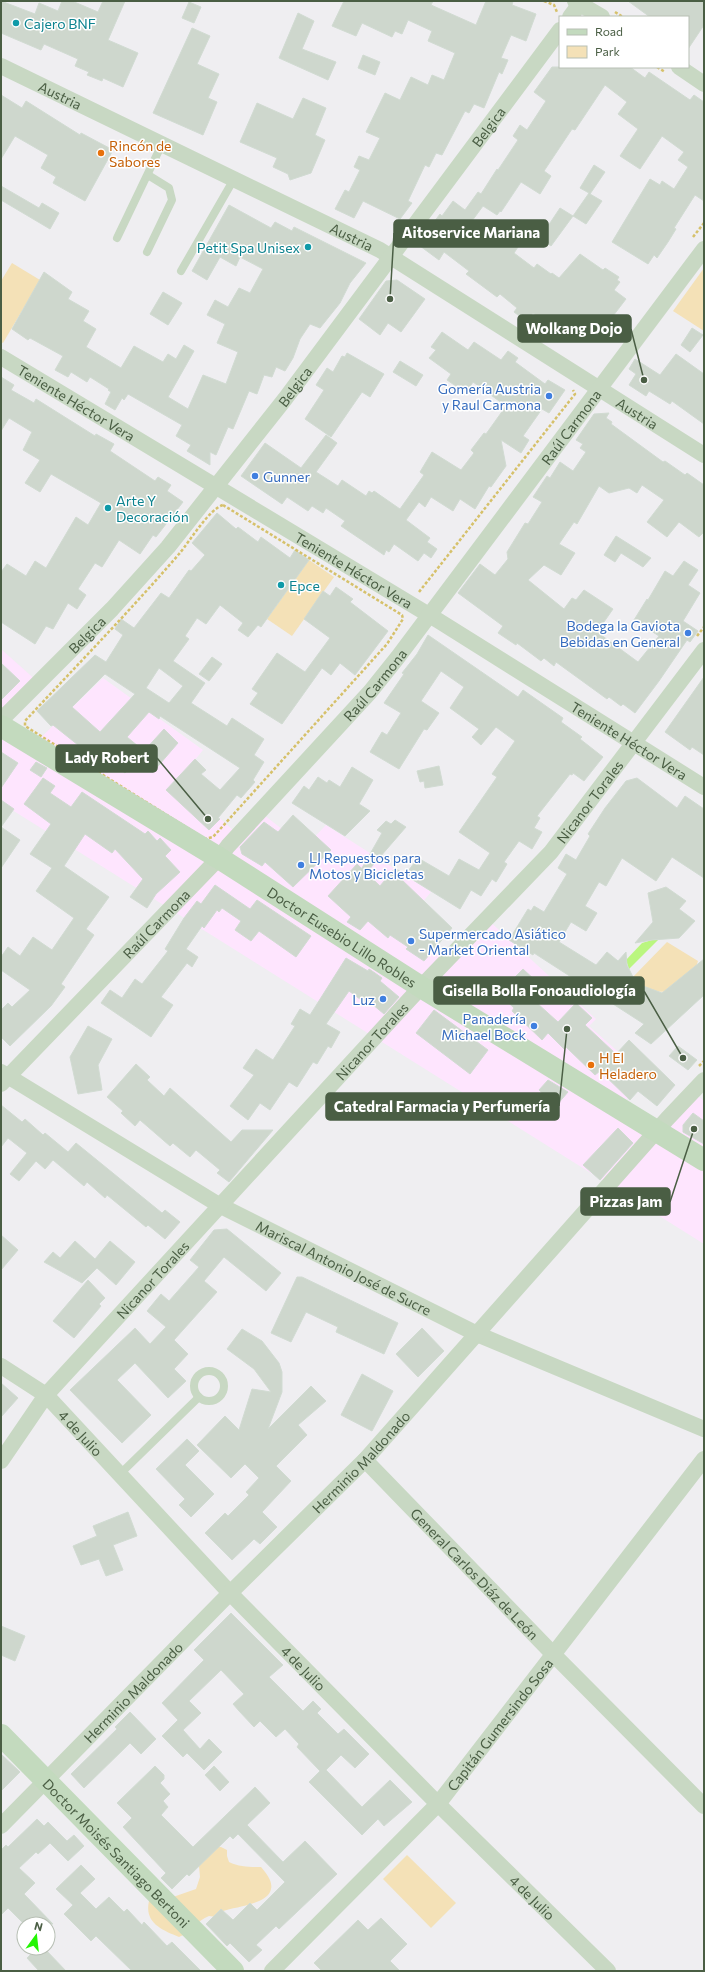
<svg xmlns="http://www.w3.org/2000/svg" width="705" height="1972" viewBox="0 0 705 1972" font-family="Commissioner,sans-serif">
	<rect width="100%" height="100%" fill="#efeef1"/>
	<g fill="#fee5fe">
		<polygon points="1,649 38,682 1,720"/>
		<polygon points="103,678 203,750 185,772 205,805 234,831 255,808 305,847 326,825 431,892 406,922 446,960 487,919 596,1019 589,1026 648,1078 619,1107 657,1130 693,1092 704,1101 704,1244 1,803 1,726 33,745"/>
	</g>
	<g fill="#f4e1b7">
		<polygon points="12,263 40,280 3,343 1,342 1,281"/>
		<polygon points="704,268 704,331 673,311"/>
		<polygon points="309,560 334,577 292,636 267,619"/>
		<path d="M 667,942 L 698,961 L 693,976 L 690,971 L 667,989 L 668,991 C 655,994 642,987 633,977 Z"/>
		<path d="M 214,1846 L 221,1847 L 227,1850 L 227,1856 L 229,1862 C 239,1867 250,1867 261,1867 C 266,1873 273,1881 271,1889 C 269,1904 234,1907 223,1911 C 220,1912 218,1915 215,1916 C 213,1917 211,1916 209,1916 C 197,1920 191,1933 179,1937 C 162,1930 144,1923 149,1901 L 173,1897 L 196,1889 L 200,1877 L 199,1866 Z"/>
		<polygon points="407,1855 456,1903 431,1928 383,1879"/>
	</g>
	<polygon fill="#baf67f" points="652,940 658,940 629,969 626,960 642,943"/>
	<g fill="#ced7cd" stroke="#d1dbd2" fill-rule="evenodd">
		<polygon points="1,1 35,14 39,3 58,11 62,1 72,1 98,12 103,1 125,1 108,40 138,53 123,87 103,78 102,81 87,75 89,72 75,66 78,59 44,44 41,50 1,33"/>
		<polygon points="344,1 433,1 431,5 476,25 486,1 513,1 512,5 536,14 526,41 511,35 501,58 508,60 502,74 499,72 484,108 474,104 469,113 465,111 442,155 436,153 429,167 425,165 408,201 412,203 400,219 363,201 354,218 335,209 345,190 349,192 360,170 354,167 359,156 369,160 380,138 366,132 385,93 400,100 411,77 428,85 432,75 444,80 455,53 428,41 432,31 408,20 402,34 395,31 392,37 362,23 356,36 332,26"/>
		<polygon points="628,1 704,1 704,25 688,49 688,17 650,17"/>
		<polygon points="189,2 201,7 194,23 182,18"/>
		<polygon points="298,13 314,21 302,49 336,62 328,80 279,58"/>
		<polygon points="192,28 210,36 197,64 219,74 208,98 217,102 203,135 153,113"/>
		<polygon points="363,55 380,62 375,75 358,68"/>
		<polygon points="552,67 630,67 645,78 649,72 690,100 694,95 704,102 704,201 695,195 674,228 676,229 668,242 657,258 654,255 648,264 612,242 650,179 660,185 662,181 674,189 688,167 678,160 684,152 662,136 640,169 620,156 638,129 618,114 627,102 605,85 575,130 572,129 544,171 551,176 540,194 521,182 501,212 500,211 497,215 483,206 469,225 492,242 498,232 518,247 514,253 534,268 537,264 551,274 552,273 559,278 580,254 603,270 605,268 619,277 617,280 620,282 614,290 626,299 613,316 624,324 614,339 588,321 574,341 533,313 526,321 514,312 517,308 500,294 497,297 466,274 469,271 444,252 439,260 420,246 431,232 428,230 440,214 442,216 453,201 465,210 478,192 481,194 497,169 498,170 518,140 513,136 520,125 527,130 546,101 534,92"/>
		<polygon points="1,95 22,108 26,101 80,135 81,133 113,150 85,201 53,183 56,177 41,168 48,155 15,136 1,159"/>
		<polygon points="303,98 326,108 315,135 325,140 311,173 290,180 288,174 273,167 277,158 240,142 257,103 293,119"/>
		<polygon points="594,165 605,172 590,194 602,201 586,224 573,216 589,193 580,188"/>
		<polygon points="1,186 39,208 42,203 59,213 50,229 1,200"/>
		<polygon points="229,205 271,228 275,222 292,231 294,227 366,263 350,283 340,303 320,328 310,324 300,339 293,358 285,371 276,367 272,377 264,375 257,394 249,391 233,429 228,427 216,455 210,452 210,465 187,451 191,445 176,436 182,425 128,394 124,400 122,398 115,410 105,404 111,392 108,390 109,389 90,377 87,382 71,372 68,377 55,370 63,356 30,338 28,340 12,329 44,272 72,292 68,299 89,311 83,321 96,329 86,347 121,368 134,346 163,362 168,354 176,359 184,345 194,351 168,397 188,409 203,375 226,384 238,352 217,343 225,324 207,315 215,300 228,307 239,288 250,293 263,269 240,257 236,266 220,257 207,280 192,271"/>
		<polygon points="560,208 573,216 551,246 540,238"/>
		<polygon points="397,280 425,299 401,332 388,323 380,335 359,319 386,281"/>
		<polygon points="163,292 182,303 168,325 150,314"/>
		<polygon points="692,328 703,335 690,352 681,345"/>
		<polygon points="442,332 468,350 474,342 501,360 508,351 518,358 515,362 545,384 548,380 565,390 549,413 542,409 523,436 529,440 521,453 501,440 506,466 491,487 489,486 475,509 460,499 453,511 431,497 425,507 419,502 406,520 430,538 427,542 437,549 431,558 424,553 418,561 394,544 389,552 386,550 384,555 341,526 345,521 326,508 323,513 312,506 308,511 287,497 282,504 241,476 265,443 301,468 326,435 337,443 316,472 338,486 342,480 366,496 369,491 372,493 374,491 400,509 424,475 420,472 432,452 461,470 474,453 471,450 484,433 486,434 506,406 473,382 466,393 447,380 451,374 429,358 436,350 431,347"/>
		<polygon points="347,353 384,374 370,397 362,392 331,437 305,419 324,390 316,385 327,368 333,372 342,356 345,357"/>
		<polygon points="676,354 704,374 704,424 672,401 670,404 649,391 646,396 629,385 636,374 629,369 635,359 660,375"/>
		<polygon points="400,361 423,375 416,386 393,372"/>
		<polygon points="1,377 14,385 11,390 34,403 36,399 95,436 96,434 114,444 110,451 155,481 158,477 171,485 167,491 183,502 156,537 153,535 140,554 119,540 102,567 95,563 78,589 86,595 77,609 68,603 53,629 46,626 35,644 1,622 1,572 7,564 26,576 35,561 46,568 76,517 88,525 101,503 51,474 40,492 25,483 40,460 23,450 32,432 9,418 1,431"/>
		<polygon points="609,413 606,418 612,422 611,424 663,462 665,461 685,475 687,473 704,485 704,532 699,537 679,522 667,537 647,522 664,500 642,485 637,493 629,488 609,493 599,486 577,524 574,522 559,544 575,553 561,575 544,565 528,580 564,609 572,598 576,600 584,590 613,609 597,632 638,662 659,636 634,620 647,599 648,600 665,571 673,576 684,561 698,570 688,585 700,593 683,621 698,631 690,642 687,640 659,681 635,713 623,704 621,706 609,697 607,699 556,662 554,666 544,658 541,661 517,643 516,645 498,633 503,626 458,593 480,564 495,575 508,559 507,552 525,523 528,524 542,502 533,497 547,476 550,478 560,462 573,471 586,452 580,448 583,444 576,440 594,414"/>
		<path d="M 217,513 L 236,529 L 238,527 L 258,542 L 261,537 L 290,558 L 295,550 L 309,560 L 261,627 L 258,625 L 248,637 L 238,630 L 243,623 L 220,605 L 206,624 L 197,618 L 185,636 L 189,639 L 173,661 L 205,683 L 191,703 L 227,726 L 232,718 L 264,739 L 254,755 L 264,762 L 253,780 L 255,782 L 241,798 L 237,795 L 218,818 L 220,819 L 209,830 L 166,790 L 195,759 L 206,770 L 201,774 L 220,790 L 240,768 L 160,716 L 159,719 L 149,712 L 127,737 L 144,751 L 164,729 L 178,743 L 153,772 L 138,759 L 125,773 L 108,759 L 103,765 L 53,725 L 51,726 L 37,711 L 95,655 L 106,662 L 123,635 L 115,629 L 121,619 L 134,628 L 161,593 L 169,598 L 189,570 L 191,571 L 205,555 L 192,543 ZM 159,668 L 183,686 L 169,703 L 146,688 ZM 105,674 L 135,694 L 100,732 L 72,707 Z"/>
		<polygon points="616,536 651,558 643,567 621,553 615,562 604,555"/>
		<polygon points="336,587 353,599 350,602 388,631 355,675 340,663 331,675 322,668 282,724 250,704 258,693 252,689 277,653 305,672 330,638 304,619 323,591 330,596"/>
		<polygon points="428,635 518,697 523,690 563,718 561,722 582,737 580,739 603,757 584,781 573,773 572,775 570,774 537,816 540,818 534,828 542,832 532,849 519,841 504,862 507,864 496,882 492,879 481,896 471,890 460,909 405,875 418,858 449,876 459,859 479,870 490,853 459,832 497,777 492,774 515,741 496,727 481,745 472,737 479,729 450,708 464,687 441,671 421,701 439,713 427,730 424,729 399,769 370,752 382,732 387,735 401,713 384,703 404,674 402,673 417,654"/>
		<polygon points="212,657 222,664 209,681 199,674"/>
		<polygon points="1,663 20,681 1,700"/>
		<polygon points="704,677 704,755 692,747 690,750 665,732"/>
		<polygon points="1,752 18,763 1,788"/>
		<polygon points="36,762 47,768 41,777 30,770"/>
		<polygon points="439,766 443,785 425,788 424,781 420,782 417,771"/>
		<polygon points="352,767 373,780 359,804 370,811 345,836 292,803 304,786 309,790 318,777 327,783 329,780 340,787"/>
		<polygon points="43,778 55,786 50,793 71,807 82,792 145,834 148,831 157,841 160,838 171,850 165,856 180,872 156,894 147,908 130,897 143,879 115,849 112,853 85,834 64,866 109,897 86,929 94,935 61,984 65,987 51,1006 10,1046 1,1037 1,1010 8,1003 12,1007 30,990 1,970 1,957 8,947 20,956 33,937 52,950 74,918 36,891 52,868 30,854 51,824 24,804"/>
		<polygon points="637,778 677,808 685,796 704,809 704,878 672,857 656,881 622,858 606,886 599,882 585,906 597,913 586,931 571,922 559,942 596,965 607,952 618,961 626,952 627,965 633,977 643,986 662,993 704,959 704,995 651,1044 635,1033 644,1024 534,953 533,955 509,940 528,909 531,911 534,906 544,912 567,874 558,868 566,854 576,860 590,836 588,834 605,808 626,781"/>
		<polygon points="1,800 14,809 1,827 20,840 1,868"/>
		<polygon points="293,815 331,850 293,887 265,862 262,866 242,854 240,847 264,822 278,832"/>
		<polygon points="395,820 406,827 367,872 362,868 382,833 377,830 386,821 391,824"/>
		<polygon points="357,864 380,886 395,868 404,874 401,879 452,928 424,961 406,949 408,947 390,935 388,938 368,921 360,930 347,922 351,917 328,896"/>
		<polygon points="215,885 250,909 257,900 311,936 296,957 259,931 251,941 235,930 241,921 222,908 219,912 217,910 204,928 202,926 186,949 198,957 192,967 187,963 161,997 173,1005 151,1037 101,1003 110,990 122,998 135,979 142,984 168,951 165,949 184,918 197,901 201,904"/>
		<polygon points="666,887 686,901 679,909 695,921 679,938 652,940 635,943 653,922 648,893"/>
		<polygon points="346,958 368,971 369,969 375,973 382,978 380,981 399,997 384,1014 366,999 364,1002 349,991 326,1024 340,1032 331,1048 328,1046 317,1064 313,1062 297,1087 289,1082 270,1110 260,1103 248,1120 230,1106 254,1075 243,1068 256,1049 273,1060 295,1026 291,1024 300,1009 310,1015"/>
		<polygon points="523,969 537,982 527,994 558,1022 576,1003 592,1018 585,1025 616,1054 629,1040 675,1085 657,1106 638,1091 630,1100 600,1071 595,1075 566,1047 564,1049 548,1033 542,1040 512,1011 514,1008 499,994 488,1004 479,998 491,981 503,989"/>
		<polygon points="434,1010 488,1050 470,1074 416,1033"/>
		<polygon points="88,1026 112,1039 98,1065 102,1090 78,1094 70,1057"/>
		<polygon points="678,1046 697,1060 688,1070 669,1056"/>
		<polygon points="136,1064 150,1077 147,1080 164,1096 170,1088 231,1142 242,1130 273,1130 229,1182 217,1173 220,1170 196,1150 190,1157 173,1143 170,1146 140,1120 135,1126 121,1113 123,1111 107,1097"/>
		<polygon points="548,1080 568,1092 556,1106 539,1090"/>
		<polygon points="1,1105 22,1122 25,1119 43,1135 45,1133 68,1152 76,1143 162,1213 165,1210 180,1222 165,1239 148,1225 146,1227 107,1195 105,1198 87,1182 84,1186 53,1160 45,1169 36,1161 19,1181 10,1174 27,1153 8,1138 1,1147"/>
		<polygon points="693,1113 704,1121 704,1144 683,1132 683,1125"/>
		<polygon points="618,1128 633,1143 600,1180 583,1165"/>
		<polygon points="227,1229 281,1273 266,1291 224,1257 204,1281 217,1292 174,1340 188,1354 174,1369 186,1381 168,1398 135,1363 117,1380 151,1415 122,1443 70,1390 135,1328 150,1344 166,1327 147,1311 161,1294 169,1301 199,1267 190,1260 214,1230"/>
		<polygon points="1,1235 18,1250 1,1270"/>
		<polygon points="75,1241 95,1259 110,1241 135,1262 116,1285 97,1268 82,1283 44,1262 53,1252 60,1258"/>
		<polygon points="297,1277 302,1277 398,1323 384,1354 336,1332 338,1327 306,1312 291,1342 271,1333"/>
		<polygon points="88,1280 105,1298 99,1304 101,1306 74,1338 53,1321"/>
		<polygon points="422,1328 444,1351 418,1377 396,1354"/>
		<polygon points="242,1329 262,1341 279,1363 282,1372 282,1392 268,1429 311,1386 326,1401 298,1425 307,1435 276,1466 291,1481 262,1512 277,1527 260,1544 254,1539 232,1560 205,1533 225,1513 228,1516 249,1495 246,1492 259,1478 245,1464 231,1478 197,1445 225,1416 239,1430 252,1389 271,1392 254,1369 227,1349"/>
		<polygon points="362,1374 393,1391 372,1431 341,1415"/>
		<polygon points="1,1383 18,1398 1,1417"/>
		<polygon points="187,1439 199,1451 185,1465 214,1494 191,1517 179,1505 185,1499 156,1469"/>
		<polygon points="128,1512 137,1536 113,1545 123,1570 106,1576 99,1559 81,1565 73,1546 97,1536 93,1526"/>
		<polygon points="231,1613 283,1665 269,1677 303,1711 313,1701 321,1709 317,1713 338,1734 344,1729 369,1754 355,1768 341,1755 326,1770 362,1807 390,1780 412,1802 384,1826 378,1819 362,1835 309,1782 320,1771 297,1747 299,1744 285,1729 276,1737 260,1721 254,1727 239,1711 233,1704 244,1694 221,1670 189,1701 201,1713 183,1730 200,1749 209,1739 222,1752 204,1770 187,1753 183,1757 162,1736 178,1720 162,1703 204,1660 194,1650"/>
		<polygon points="1,1626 25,1636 15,1661 1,1655"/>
		<polygon points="130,1712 156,1739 141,1754 130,1743 84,1788 71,1774 117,1729 115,1727"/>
		<polygon points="1,1754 20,1772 1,1791"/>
		<polygon points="155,1766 164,1775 164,1779 160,1783 170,1794 163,1801 168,1807 161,1815 193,1847 255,1787 270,1803 247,1825 283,1862 305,1841 337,1874 279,1929 276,1926 256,1945 262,1950 249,1962 230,1943 227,1946 206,1924 221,1909 233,1920 250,1903 257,1910 285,1882 238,1834 233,1839 230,1836 189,1876 187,1874 172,1889 161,1878 166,1873 123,1827 132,1818 117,1803"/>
		<polygon points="214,1766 229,1782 220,1791 205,1775"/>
		<polygon points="37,1819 44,1826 48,1822 67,1841 74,1835 84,1846 68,1861 50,1843 38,1854 36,1852 19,1868 35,1883 24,1894 53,1924 24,1924 8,1908 1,1915 1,1850 6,1845 8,1847"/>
		<polygon points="81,1865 95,1879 80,1893 96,1909 109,1897 124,1912 127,1909 142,1925 144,1922 167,1946 172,1942 201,1971 132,1971 96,1936 91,1941 64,1914 73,1905 56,1889"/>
		<polygon points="381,1918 407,1944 390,1961 400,1971 322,1971 314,1963 358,1920 368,1930"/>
		<polygon points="37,1948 44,1948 66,1971 39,1971 27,1958"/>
	</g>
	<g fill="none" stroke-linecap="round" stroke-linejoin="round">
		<g stroke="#d6c16b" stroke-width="2.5" stroke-dasharray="3 2" stroke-linecap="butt">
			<polyline points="544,1 554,5 557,12"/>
			<polyline points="615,12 623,17"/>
			<polyline points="657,67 665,72"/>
			<polyline points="693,237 704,223"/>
			<path d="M 223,505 L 402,615 L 403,619 L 387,644 L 213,837 L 205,839 L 25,726 L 25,721 C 77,665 130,611 179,554 C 190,541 209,509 223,505 Z"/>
			<polyline points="419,592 575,394 573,390"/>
			<polyline points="697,636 704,627"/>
			<polyline points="699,1066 704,1061"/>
		</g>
		<g stroke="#c8d8c3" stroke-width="8">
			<polyline points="117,238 162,144"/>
			<polyline points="147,252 172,200 169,188 148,175"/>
			<polyline points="181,271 234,179"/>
			<circle cx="209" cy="1386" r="15"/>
			<polyline points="120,1474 199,1397"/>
		</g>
		<g stroke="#c8d8c3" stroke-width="16">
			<polyline points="575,1 602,17"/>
			<polyline points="570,17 582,1"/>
			<path id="s1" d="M 1,66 L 380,250 L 704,455"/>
			<polyline points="679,67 704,84"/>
			<path id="s2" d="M 1,357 L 439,621 L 704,787"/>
			<path id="s3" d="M 1,720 L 112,609 L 168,547 L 285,399 L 560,30"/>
			<path id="s4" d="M 1,1072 L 219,1205 L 477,1334 L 704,1429"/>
			<path id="s5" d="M 1,1084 L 219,858 L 228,846 L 370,692 L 398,657 L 704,249"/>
			<path id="s6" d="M 1,1366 L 46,1395 L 230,1593 L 438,1804 L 608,1971"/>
			<path id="s7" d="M 365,1460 L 554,1655 L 704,1806"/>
			<path id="s8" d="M 1,1461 L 46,1395 L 421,987 L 551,852 L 704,650"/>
			<path id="s9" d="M 1,1826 L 230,1593 L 365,1460 L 667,1119 L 704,1080"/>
			<path id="s10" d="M 272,1971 L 438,1804 L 704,1459"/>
		</g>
		<g stroke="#c3dabe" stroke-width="22">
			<path id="s11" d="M 1,726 L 219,858 L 421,987 L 704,1160"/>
			<path id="s12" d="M 1,1735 L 233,1971"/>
		</g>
	</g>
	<g fill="#0f9aa8" stroke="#fff" stroke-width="1.5">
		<circle cx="16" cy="23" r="4"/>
		<circle cx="308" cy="247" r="4"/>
		<circle cx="108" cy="508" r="4"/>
		<circle cx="281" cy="585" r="4"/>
	</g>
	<g fill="#e8710a" stroke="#fff" stroke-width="1.5">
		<circle cx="101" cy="153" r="4"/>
		<circle cx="591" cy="1065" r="4"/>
	</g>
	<g fill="#3f7fe0" stroke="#fff" stroke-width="1.5">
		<circle cx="549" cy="396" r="4"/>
		<circle cx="255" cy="476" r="4"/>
		<circle cx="688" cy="633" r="4"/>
		<circle cx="301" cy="865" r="4"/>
		<circle cx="411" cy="941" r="4"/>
		<circle cx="383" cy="999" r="4"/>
		<circle cx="534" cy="1026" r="4"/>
	</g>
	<g text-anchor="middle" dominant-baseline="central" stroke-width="3" stroke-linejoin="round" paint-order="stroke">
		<g font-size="14" fill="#0d838f" stroke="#fff" text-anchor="start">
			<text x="24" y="23">Cajero BNF</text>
			<text x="300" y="247" text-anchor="end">Petit Spa Unisex</text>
			<text x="116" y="500">Arte Y<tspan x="116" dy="16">Decoración</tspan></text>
			<text x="289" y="585">Epce</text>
		</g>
		<g font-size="14" fill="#4a5e44" stroke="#fff">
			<text stroke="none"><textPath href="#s1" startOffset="66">Austria</textPath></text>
			<text stroke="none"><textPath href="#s3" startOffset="769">Belgica</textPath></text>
			<text stroke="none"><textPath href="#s1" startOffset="390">Austria</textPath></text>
			<text stroke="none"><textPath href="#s3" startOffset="445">Belgica</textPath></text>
			<text stroke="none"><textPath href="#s2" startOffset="88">Teniente Héctor Vera</textPath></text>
			<text stroke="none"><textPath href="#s1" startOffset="726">Austria</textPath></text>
			<text stroke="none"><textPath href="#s5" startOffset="871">Raúl Carmona</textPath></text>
			<text stroke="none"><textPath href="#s2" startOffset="412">Teniente Héctor Vera</textPath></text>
			<text stroke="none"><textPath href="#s3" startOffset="121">Belgica</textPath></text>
			<text stroke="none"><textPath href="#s5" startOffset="547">Raúl Carmona</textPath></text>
			<text stroke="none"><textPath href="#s2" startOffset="736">Teniente Héctor Vera</textPath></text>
			<text stroke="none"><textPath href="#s8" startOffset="885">Nicanor Torales</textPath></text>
			<text stroke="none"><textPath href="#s5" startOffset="223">Raúl Carmona</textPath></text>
			<text stroke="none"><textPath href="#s11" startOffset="401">Doctor Eusebio Lillo Robles</textPath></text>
			<text stroke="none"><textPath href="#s8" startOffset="561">Nicanor Torales</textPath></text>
			<text stroke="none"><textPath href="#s4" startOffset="395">Mariscal Antonio José de Sucre</textPath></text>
			<text stroke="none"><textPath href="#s8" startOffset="237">Nicanor Torales</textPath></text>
			<text stroke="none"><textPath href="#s6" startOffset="105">4 de Julio</textPath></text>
			<text stroke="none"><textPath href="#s9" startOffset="512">Herminio Maldonado</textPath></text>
			<text stroke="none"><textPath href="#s7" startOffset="158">General Carlos Diáz de León</textPath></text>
			<text stroke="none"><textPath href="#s6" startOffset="429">4 de Julio</textPath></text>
			<text stroke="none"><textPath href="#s9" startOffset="188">Herminio Maldonado</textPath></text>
			<text stroke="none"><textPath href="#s10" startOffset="336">Capitán Gumersindo Sosa</textPath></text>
			<text stroke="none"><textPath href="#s12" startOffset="165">Doctor Moisés Santiago Bertoni</textPath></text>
			<text stroke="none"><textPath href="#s6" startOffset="753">4 de Julio</textPath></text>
		</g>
		<g font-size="14" fill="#c56008" stroke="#fff" text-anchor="start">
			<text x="109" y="145">Rincón de<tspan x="109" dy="16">Sabores</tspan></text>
			<text x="599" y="1057">H El<tspan x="599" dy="16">Heladero</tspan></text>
		</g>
		<g font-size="14" fill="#366cbe" stroke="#fff" text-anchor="end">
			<text x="541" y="388">Gomería Austria<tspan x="541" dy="16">y Raul Carmona</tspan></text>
			<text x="263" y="476" text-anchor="start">Gunner</text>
			<text x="680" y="625">Bodega la Gaviota<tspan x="680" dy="16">Bebidas en General</tspan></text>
			<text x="309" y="857" text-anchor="start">LJ Repuestos para<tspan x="309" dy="16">Motos y Bicicletas</tspan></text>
			<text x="419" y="933" text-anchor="start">Supermercado Asiático<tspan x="419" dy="16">- Market Oriental</tspan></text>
			<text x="375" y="999">Luz</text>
			<text x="526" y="1018">Panadería<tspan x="526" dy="16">Michael Bock</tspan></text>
		</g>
	</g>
	<path fill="none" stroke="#4a5e44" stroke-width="1.5" d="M390 299L394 233M644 380L631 329M208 819L157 758M683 1058L644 991M567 1029L559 1106M694 1129L670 1202"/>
	<g fill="#4a5e44" stroke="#fff" stroke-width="1.5">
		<circle cx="390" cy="299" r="4"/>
		<circle cx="644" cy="380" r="4"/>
		<circle cx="208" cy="819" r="4"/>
		<circle cx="683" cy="1058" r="4"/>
		<circle cx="567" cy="1029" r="4"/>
		<circle cx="694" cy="1129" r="4"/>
	</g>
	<g fill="#4a5e44" stroke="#4a5e44" stroke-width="1.5">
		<rect x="394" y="220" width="154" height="27" rx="4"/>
		<rect x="518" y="315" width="113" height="27" rx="4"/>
		<rect x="56" y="745" width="101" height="27" rx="4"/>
		<rect x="434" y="977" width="210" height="27" rx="4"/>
		<rect x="326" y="1093" width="233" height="27" rx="4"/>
		<rect x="581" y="1188" width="89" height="27" rx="4"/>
	</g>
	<g font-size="15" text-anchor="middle" font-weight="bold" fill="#fff">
		<text x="471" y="238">Aitoservice Mariana</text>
		<text x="574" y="334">Wolkang Dojo</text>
		<text x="107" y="763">Lady Robert</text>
		<text x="539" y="996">Gisella Bolla Fonoaudiología</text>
		<text x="442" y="1112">Catedral Farmacia y Perfumería</text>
		<text x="626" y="1207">Pizzas Jam</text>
	</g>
	<rect width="705" height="1972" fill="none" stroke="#4a5e44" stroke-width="4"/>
	<rect x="559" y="16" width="130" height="52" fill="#ffffff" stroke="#b7bfb4"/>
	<rect x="567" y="29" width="20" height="6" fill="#c3dabe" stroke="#b7bfb4"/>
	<text x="595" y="36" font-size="12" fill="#4a5e44">Road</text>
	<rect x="567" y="46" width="20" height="12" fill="#f4e1b7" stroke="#b7bfb4"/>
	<text x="595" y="56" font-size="12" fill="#4a5e44">Park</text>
	<g transform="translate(36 1936) rotate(15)"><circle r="19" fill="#ffffff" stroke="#b7bfb4"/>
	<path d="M0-3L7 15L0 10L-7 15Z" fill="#25f505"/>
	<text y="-6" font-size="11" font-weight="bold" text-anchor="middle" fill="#4a5e44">N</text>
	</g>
</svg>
